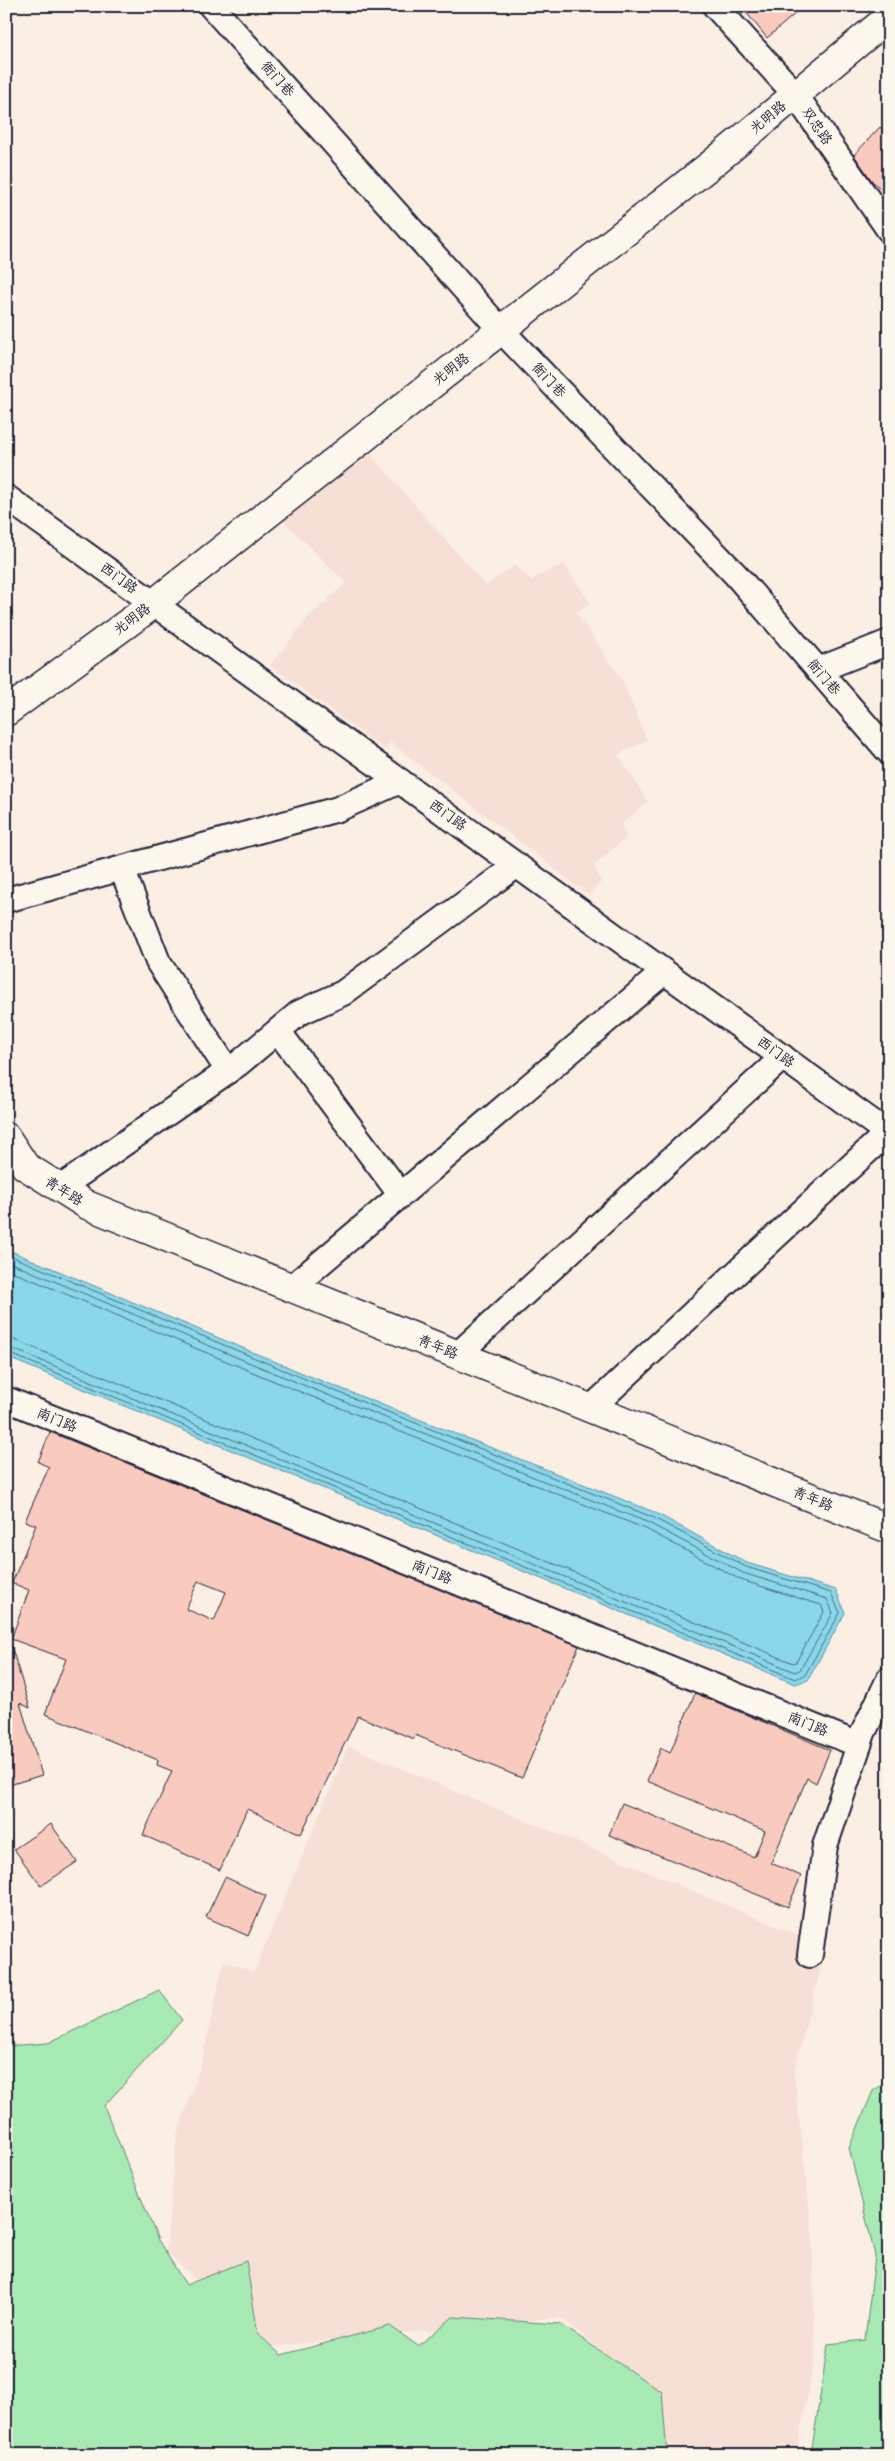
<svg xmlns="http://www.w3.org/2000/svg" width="895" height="2461" viewBox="0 0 895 2461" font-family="Pangolin,'LXGW WenKai TC',sans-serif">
	<rect width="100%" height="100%" fill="#fbeee3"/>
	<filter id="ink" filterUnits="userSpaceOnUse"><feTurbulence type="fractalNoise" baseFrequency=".02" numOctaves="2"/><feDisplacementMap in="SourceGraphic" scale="10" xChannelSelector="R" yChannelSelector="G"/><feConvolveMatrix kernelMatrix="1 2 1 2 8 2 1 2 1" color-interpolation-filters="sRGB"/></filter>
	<g filter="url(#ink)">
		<g fill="#f6dfd5">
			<polygon points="364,447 486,586 515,565 531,580 564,564 590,603 576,612 622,680 647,740 618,754 648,802 621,824 626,837 594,866 601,882 589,895 390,742 385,750 270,665 309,617 346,583 283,520"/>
			<polygon points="348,1746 826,1947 794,2072 812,2231 815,2355 796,2455 668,2455 656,2394 560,2317 265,2347 166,2251 177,2135 202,2061 224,1961 254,1972"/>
		</g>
		<g fill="#a7eab4" stroke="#648678">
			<polygon points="159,1990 182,2020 104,2106 158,2240 186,2285 246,2261 258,2334 281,2355 390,2326 418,2346 453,2317 560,2324 662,2392 667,2455 6,2455 6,2046 48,2043"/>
			<polygon points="889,2080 889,2455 811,2455 828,2344 865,2340 875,2256 849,2148 873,2091"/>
		</g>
		<polygon fill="#89d7e8" stroke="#608fa3" points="6,1249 312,1377 654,1512 747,1563 836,1590 845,1613 808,1680 795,1684 6,1357"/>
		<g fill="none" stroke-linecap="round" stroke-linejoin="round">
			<g stroke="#4b6a80" stroke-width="1">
				<polyline points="6,1254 310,1381 652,1517 746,1567 831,1593 840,1613 805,1675 795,1679 6,1352"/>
				<polyline points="6,1261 308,1387 649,1523 743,1573 827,1599 833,1613 800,1670 795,1672 6,1346"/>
				<polyline points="6,1269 305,1394 646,1529 741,1580 821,1605 824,1612 796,1662 793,1663 15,1340 6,1339"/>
			</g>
		</g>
		<g fill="#f9cabe" stroke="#22223b" fill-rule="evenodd">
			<polygon points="741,6 804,6 767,38"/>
			<polygon points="880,127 889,135 889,196 872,181 854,155"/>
			<path d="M 50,1432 L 579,1646 L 522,1778 L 415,1735 L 414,1739 L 358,1716 L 301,1834 L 247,1809 L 220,1870 L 143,1835 L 172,1771 L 157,1765 L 158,1760 L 45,1714 L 66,1659 L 11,1639 L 29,1590 L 12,1583 L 36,1525 L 25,1521 L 49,1467 L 38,1462 ZM 198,1581 L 226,1592 L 214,1621 L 186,1609 Z"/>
			<polygon points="10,1642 30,1708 20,1703 42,1775 6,1786 6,1643"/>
			<polygon points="695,1693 830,1750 816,1783 807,1778 771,1863 801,1876 788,1907 609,1835 622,1803 754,1857 765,1831 647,1781 661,1748 670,1753"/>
			<polygon points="51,1824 77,1862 41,1886 14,1849"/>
			<polygon points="225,1877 266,1896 248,1936 206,1917"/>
		</g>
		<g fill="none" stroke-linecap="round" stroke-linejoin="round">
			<defs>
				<g id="street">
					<polyline points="211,6 501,330 736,575 889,752"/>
					<polyline points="715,6 795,94 889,230"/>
					<polyline points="6,497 889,1134"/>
					<polyline points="818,670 889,642"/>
					<polyline points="122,869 158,962 228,1071"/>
					<polyline points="6,900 338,809 400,781"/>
					<polyline points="278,1031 401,1195"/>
					<polyline points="60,1188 238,1064 299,1013 343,993 517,865"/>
					<polyline points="291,1288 664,972"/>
					<polyline points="457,1355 783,1057"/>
					<polyline points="6,1399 859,1745"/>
					<polyline points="590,1409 889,1131"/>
					<polyline points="810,1955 825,1846 863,1733 889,1679"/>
				</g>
				<g id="secondary">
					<polyline points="6,712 143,612 713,163 889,17"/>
					<polyline points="6,1137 25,1166 87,1205 889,1529"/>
				</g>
			</defs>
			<use href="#street" stroke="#22223b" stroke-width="28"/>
			<use href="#secondary" stroke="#22223b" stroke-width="31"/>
			<use href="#street" stroke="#fbf7ec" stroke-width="24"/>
			<use href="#secondary" stroke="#fbf7ec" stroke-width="28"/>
		</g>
	</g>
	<g text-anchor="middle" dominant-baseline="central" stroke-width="4.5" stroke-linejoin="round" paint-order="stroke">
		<g font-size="14" fill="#22223b" stroke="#fbf7ec">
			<text transform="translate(278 79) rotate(48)">衙门巷</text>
			<text transform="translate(768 117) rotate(-40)">光明路</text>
			<text transform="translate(817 126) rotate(56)">双忠路</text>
			<text transform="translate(451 369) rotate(-38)">光明路</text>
			<text transform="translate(549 380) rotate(46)">衙门巷</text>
			<text transform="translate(119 578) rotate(36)">西门路</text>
			<text transform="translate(132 619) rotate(-37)">光明路</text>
			<text transform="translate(824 677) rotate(49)">衙门巷</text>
			<text transform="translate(448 815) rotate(36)">西门路</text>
			<text transform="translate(776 1052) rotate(36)">西门路</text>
			<text transform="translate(64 1191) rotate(32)">青年路</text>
			<text transform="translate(438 1347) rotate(22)">青年路</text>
			<text transform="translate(57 1420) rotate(22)">南门路</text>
			<text transform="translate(813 1499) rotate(22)">青年路</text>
			<text transform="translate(432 1572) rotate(22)">南门路</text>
			<text transform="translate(808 1724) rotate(22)">南门路</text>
		</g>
	</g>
	<rect width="895" height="2461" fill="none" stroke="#fbf7ec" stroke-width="25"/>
	<rect x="12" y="12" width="870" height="2436" fill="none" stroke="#22223b" stroke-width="2" filter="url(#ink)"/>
</svg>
